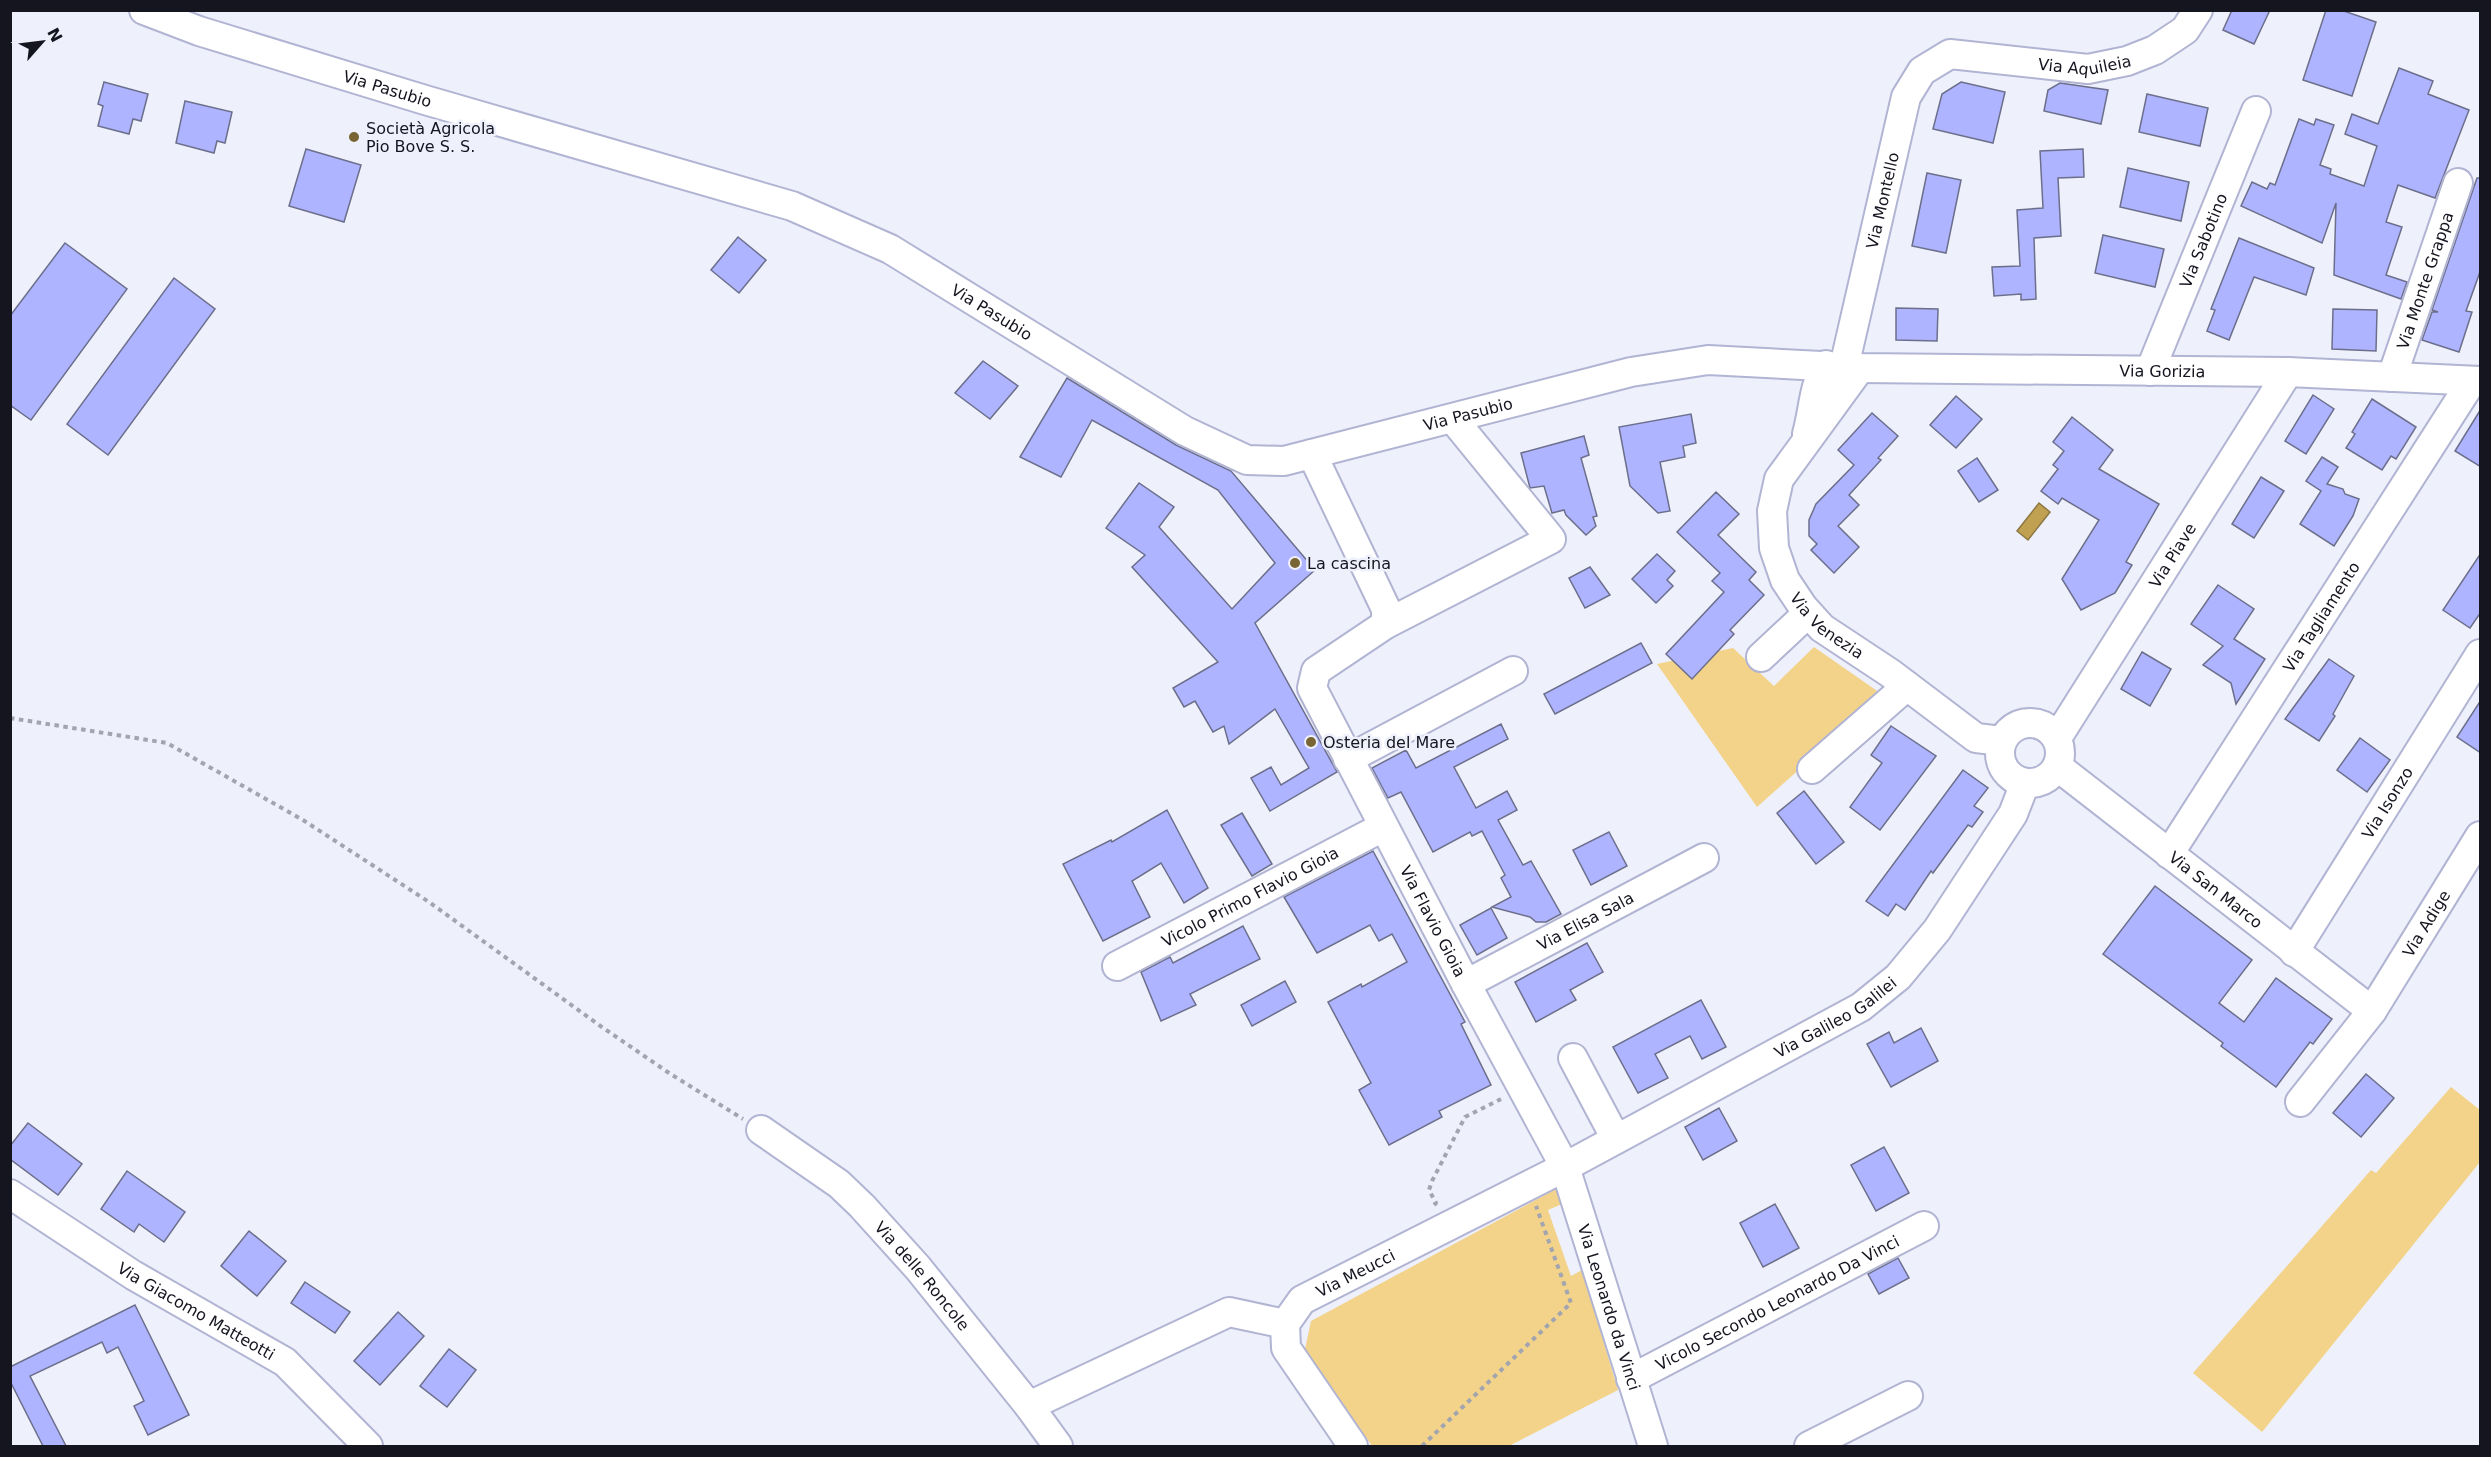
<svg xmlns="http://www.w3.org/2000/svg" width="2491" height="1457" viewBox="0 0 2491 1457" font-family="'DejaVu Sans',sans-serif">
	<rect width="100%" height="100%" fill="#eef0fc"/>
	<g fill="#f2d389">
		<polygon points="1814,647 1883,695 1757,807 1657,664 1733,648 1774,686"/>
		<polygon points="2451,1087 2480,1110 2480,1162 2262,1432 2193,1373 2371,1170 2376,1173"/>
		<polygon points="1558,1188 1562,1204 1548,1210 1571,1276 1582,1270 1618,1390 1509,1446 1372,1446 1305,1349 1311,1321"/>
	</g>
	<polygon fill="#c0a151" stroke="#8c7742" stroke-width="1.5" points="2039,503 2050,512 2028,540 2017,531"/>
	<g fill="#aeb4ff" stroke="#6c6f8b" stroke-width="1.5">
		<polygon points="2232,10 2270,10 2254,44 2223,30"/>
		<polygon points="2326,10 2341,10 2376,22 2352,96 2303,80"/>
		<polygon points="2399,68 2433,81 2428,94 2469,110 2435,198 2398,185 2386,222 2402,227 2386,275 2407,282 2401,299 2334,275 2336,203 2322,243 2241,206 2252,182 2267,189 2270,183 2275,185 2299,119 2314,125 2316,119 2334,125 2320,165 2331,169 2330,174 2364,186 2377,146 2345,134 2352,114 2378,124"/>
		<polygon points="104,82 148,94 141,121 133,119 129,134 98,126 103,106 98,104"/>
		<polygon points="1961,82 2005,92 1993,143 1933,129 1942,94"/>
		<polygon points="2060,83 2108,90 2101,124 2044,111 2048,90"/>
		<polygon points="2147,94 2208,108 2200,146 2139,132"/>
		<polygon points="185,101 232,112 225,143 217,141 214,153 176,143"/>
		<polygon points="306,149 361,165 344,222 289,206"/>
		<polygon points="2083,149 2084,177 2058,178 2061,236 2034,238 2036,299 2021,300 2021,294 1994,296 1992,267 2020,266 2017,210 2043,208 2040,151"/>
		<polygon points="2128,168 2189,182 2181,221 2120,207"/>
		<polygon points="1927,173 1961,180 1946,253 1912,246"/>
		<polygon points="2477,178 2481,178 2481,269 2466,311 2472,312 2459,352 2422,340 2432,312 2438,312 2432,310"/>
		<polygon points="2103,235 2164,249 2155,287 2095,273"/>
		<polygon points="738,237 766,260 739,293 711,270"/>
		<polygon points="2239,238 2314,268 2306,295 2254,277 2229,340 2207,331 2215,310 2211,309"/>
		<polygon points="65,243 127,289 31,420 10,405 10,316"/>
		<polygon points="174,278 215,309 108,455 67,424"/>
		<polygon points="1896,308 1938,309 1937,341 1896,340"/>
		<polygon points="2333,309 2377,310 2376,351 2332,349"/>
		<polygon points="983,361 1018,386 990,419 955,393"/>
		<polygon points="1067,378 1176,445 1231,471 1315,570 1255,623 1337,772 1270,811 1251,778 1271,767 1281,785 1309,768 1275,709 1229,744 1224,726 1213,732 1195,701 1184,707 1173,688 1218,662 1132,567 1145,555 1106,528 1139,483 1174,507 1159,527 1232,609 1275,563 1218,490 1092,420 1061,477 1020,457"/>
		<polygon points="2313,395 2334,409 2306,454 2285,441"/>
		<polygon points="1956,396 1982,419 1956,448 1930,425"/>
		<polygon points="2372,399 2416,427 2396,459 2391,456 2382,470 2346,448 2355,434 2352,432"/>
		<polygon points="2481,409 2481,467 2455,451"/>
		<polygon points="1872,413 1898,436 1878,458 1881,460 1849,495 1859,505 1838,526 1859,547 1834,573 1811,550 1817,544 1809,536 1809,520 1816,504 1854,465 1838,450"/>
		<polygon points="1691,414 1696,443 1683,446 1685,457 1660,462 1670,511 1658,513 1630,486 1619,427"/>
		<polygon points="2072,417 2113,450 2099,469 2159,504 2126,562 2132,565 2115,593 2081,610 2062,579 2099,520 2062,498 2058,504 2041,491 2058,469 2053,465 2064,451 2053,442"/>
		<polygon points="1584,436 1589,455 1581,458 1597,516 1593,517 1596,526 1586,535 1566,515 1564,510 1552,513 1544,486 1530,488 1521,453"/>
		<polygon points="2322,457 2338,467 2327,484 2343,489 2345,494 2359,499 2353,516 2334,546 2300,524 2321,491 2306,481"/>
		<polygon points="1977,458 1998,490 1979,502 1958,471"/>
		<polygon points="2261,477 2284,491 2254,538 2232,524"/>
		<polygon points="1716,492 1739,514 1718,535 1756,572 1749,580 1764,595 1730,630 1734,634 1692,679 1666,654 1724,592 1712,581 1720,573 1677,532"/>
		<polygon points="2481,553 2481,612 2470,628 2443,610"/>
		<polygon points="1657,554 1675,571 1667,580 1673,586 1656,603 1632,579"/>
		<polygon points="1590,567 1610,595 1585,608 1569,578"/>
		<polygon points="2218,585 2254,609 2234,639 2265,659 2236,704 2231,683 2203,665 2223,646 2191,624"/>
		<polygon points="1641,643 1652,663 1555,714 1544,694"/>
		<polygon points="2142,652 2171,669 2150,706 2121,689"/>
		<polygon points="2329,659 2354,676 2333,714 2335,716 2319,741 2285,719"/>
		<polygon points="2481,700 2481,753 2457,737"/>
		<polygon points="1501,724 1508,739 1454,767 1476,808 1507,791 1517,810 1498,820 1523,865 1531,861 1561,914 1546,922 1536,922 1530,917 1492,907 1511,897 1501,878 1505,875 1482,831 1472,836 1470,832 1433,852 1401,792 1388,798 1372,768 1406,750 1416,768"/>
		<polygon points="1891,726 1936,756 1880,830 1850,807 1882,763 1871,755"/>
		<polygon points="2360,738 2390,760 2367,792 2337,770"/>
		<polygon points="1963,770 1988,788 1974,806 1983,812 1972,827 1968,825 1933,873 1931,871 1905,910 1896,904 1888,916 1866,901"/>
		<polygon points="1804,791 1844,842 1816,864 1777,813"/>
		<polygon points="1167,810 1208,888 1184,903 1161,863 1132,881 1150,917 1103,941 1063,864 1111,840 1112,842"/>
		<polygon points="1242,813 1272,864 1252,876 1221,825"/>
		<polygon points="1609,832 1627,866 1591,885 1573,850"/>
		<polygon points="1373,851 1465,1022 1461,1024 1491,1085 1439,1111 1442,1117 1389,1145 1359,1090 1371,1083 1328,1002 1361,984 1362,987 1407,962 1392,934 1379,941 1370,925 1317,953 1284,897"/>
		<polygon points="2155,886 2252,960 2219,1003 2244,1022 2276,978 2332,1019 2313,1044 2310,1042 2276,1087 2221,1046 2223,1043 2103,954"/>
		<polygon points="1491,908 1507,938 1477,955 1460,925"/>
		<polygon points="1243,926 1260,959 1190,994 1196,1005 1161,1021 1141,972 1170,957 1173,963"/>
		<polygon points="1587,943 1603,972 1570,990 1576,1000 1536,1022 1515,982"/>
		<polygon points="1285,981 1296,1002 1252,1026 1241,1005"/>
		<polygon points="1701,1000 1726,1047 1702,1059 1690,1036 1655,1054 1668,1078 1638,1093 1613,1047"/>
		<polygon points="1921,1028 1938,1061 1891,1087 1867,1044 1889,1032 1894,1043"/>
		<polygon points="2366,1074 2394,1098 2361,1137 2333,1113"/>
		<polygon points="1719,1108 1737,1141 1703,1160 1685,1127"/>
		<polygon points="28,1123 82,1164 58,1195 10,1159 10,1146"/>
		<polygon points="1884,1147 1909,1193 1876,1211 1851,1165"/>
		<polygon points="127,1171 185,1212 164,1242 139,1224 134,1232 101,1209"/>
		<polygon points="1775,1204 1799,1248 1763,1267 1740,1223"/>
		<polygon points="249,1231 286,1261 257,1296 221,1266"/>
		<polygon points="1898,1258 1909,1278 1879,1294 1868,1274"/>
		<polygon points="305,1282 350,1312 335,1333 291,1303"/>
		<polygon points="135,1305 189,1415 148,1435 134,1406 144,1401 118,1347 107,1353 102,1342 30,1376 66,1446 43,1446 10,1381 10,1367"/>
		<polygon points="398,1312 424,1336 380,1385 354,1361"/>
		<polygon points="449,1349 476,1370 447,1407 420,1386"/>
	</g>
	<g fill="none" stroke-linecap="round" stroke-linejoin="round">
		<defs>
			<g id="minor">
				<path id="s1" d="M 144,10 L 199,31 L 425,100 L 792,206 L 890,249 L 1185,431 L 1247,460 L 1284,461 L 1631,372 L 1708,360 L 1860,368 L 2288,372 L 2480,381"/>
				<path id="s2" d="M 1844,367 L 1906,97 L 1922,71 L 1950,54 L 2088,69 L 2127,61 L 2155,50 L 2185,30 L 2198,10"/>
				<path id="s3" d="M 1860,368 L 1779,479 L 1772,511 L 1774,548 L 1785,580 L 1803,607 L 1822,628 L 1890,673 L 1976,738 L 2002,741"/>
				<path id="s4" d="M 2150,371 L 2256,111"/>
				<path id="s5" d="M 2392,377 L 2458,183"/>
				<path id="s6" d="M 1453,419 L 1551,539 L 1386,624 L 1316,671 L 1312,688 L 1466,984 L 1565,1167 L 1653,1446"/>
				<path d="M 1807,434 C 1814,408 1813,388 1826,365"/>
				<polyline points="1312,454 1386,609 1386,624"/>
				<polyline points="1761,657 1808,613"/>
				<circle cx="2030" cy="753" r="30"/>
				<path id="s7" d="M 2057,738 L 2288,372"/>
				<polyline points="1348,759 1513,671"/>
				<path id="s8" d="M 2058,767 L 2372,1011"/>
				<polyline points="1812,769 1907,686"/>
				<path id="s9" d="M 2169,854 L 2472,381"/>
				<path id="s10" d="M 2294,952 L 2480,654"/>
				<path id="s11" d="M 1117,966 L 1383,827"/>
				<path id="s12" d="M 1466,984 L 1704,858"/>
				<polyline points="1573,1058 1616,1139"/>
				<path id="s13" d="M 2300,1102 L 2372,1011 L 2480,836"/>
				<path id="s14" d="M 761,1130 L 839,1184 L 862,1206 L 918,1268 L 1029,1406 L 1058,1446"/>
				<path id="s15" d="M 10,1194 L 133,1275 L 285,1362 L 368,1446"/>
				<path id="s16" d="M 1631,1379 L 1924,1226"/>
				<polyline points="1029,1406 1229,1312 1285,1324"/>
				<path id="s17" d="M 1353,1446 L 1286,1348 L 1285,1324 L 1302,1300 L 1565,1167 L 1861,1007 L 1898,977 L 1937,930 L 2013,814 L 2025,783"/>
				<polyline points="1809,1446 1908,1396"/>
			</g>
		</defs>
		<use href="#minor" stroke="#b1b4d2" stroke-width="32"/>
		<g stroke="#a2a4af" stroke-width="4" stroke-dasharray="4.5 4.5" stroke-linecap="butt">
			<polyline points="10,718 167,743 303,820 429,902 599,1025 669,1073 743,1119"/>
			<polyline points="1434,1205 1436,1203 1429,1190 1432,1181 1465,1117 1501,1099"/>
			<polyline points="1422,1446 1571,1303 1536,1206"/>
		</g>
		<use href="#minor" stroke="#fff" stroke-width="28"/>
	</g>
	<g fill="#796534" stroke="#eef0fc" stroke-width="2">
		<circle cx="354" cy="137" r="6"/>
		<circle cx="1295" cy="563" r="6"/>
		<circle cx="1311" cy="742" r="6"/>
	</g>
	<g text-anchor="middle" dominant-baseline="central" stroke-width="5" stroke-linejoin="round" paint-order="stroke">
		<g font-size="16" fill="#14151f" stroke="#eef0fc">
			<text stroke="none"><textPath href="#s2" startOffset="476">Via Aquileia</textPath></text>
			<text stroke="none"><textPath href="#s1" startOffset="256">Via Pasubio</textPath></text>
			<text stroke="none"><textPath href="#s2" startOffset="171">Via Montello</textPath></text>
			<text stroke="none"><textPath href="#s4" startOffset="141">Via Sabotino</textPath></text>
			<text stroke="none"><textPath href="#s5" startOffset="102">Via Monte Grappa</textPath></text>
			<text stroke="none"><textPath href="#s1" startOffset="904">Via Pasubio</textPath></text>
			<text stroke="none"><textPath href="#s1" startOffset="2127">Via Gorizia</textPath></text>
			<text stroke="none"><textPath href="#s1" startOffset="1426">Via Pasubio</textPath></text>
			<text stroke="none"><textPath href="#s7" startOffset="216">Via Piave</textPath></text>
			<text stroke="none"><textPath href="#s9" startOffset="282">Via Tagliamento</textPath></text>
			<text stroke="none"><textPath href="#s3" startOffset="304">Via Venezia</textPath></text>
			<text stroke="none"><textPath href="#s10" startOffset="176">Via Isonzo</textPath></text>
			<text stroke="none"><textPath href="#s8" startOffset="200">Via San Marco</textPath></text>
			<text stroke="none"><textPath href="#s11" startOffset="150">Vicolo Primo Flavio Gioia</textPath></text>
			<text stroke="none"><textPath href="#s12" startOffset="135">Via Elisa Sala</textPath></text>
			<text stroke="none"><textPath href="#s6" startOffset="705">Via Flavio Gioia</textPath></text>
			<text stroke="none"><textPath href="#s13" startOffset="219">Via Adige</textPath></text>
			<text stroke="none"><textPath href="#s17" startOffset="776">Via Galileo Galilei</textPath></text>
			<text stroke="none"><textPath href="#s17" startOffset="232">Via Meucci</textPath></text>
			<text stroke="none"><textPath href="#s14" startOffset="219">Via delle Roncole</textPath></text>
			<text stroke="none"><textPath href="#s16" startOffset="165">Vicolo Secondo Leonardo Da Vinci</textPath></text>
			<text stroke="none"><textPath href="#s6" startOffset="1131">Via Leonardo da Vinci</textPath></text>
			<text stroke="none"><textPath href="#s15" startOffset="220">Via Giacomo Matteotti</textPath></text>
		</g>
		<g font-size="16" fill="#14151f" stroke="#eef0fc" text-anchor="start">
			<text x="366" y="128">Società Agricola<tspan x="366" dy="18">Pio Bove S. S.</tspan></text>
			<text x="1307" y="563">La cascina</text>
			<text x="1323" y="742">Osteria del Mare</text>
		</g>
	</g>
	<rect width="2491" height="1457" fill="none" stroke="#14151f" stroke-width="24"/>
	<g transform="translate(42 42) rotate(62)" stroke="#eef0fc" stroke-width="4.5" paint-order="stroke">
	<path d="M0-4.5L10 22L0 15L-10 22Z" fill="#14151f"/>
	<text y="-9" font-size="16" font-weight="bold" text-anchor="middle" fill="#14151f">N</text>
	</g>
</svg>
